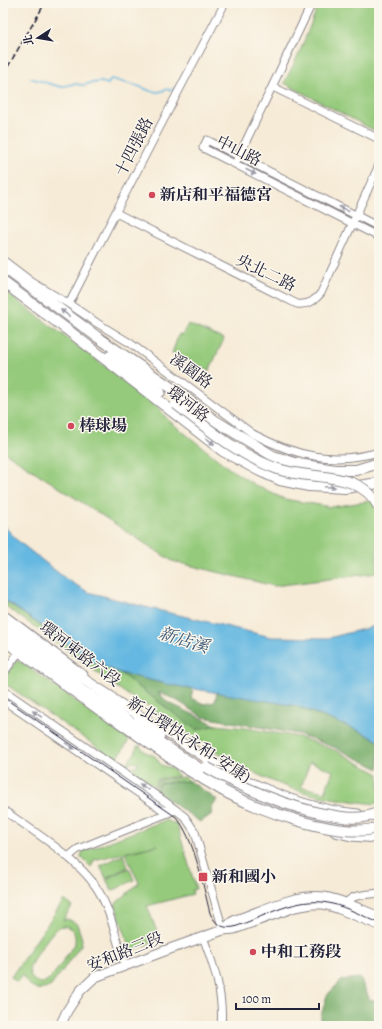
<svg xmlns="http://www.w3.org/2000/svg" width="382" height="1029" viewBox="0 0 382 1029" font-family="Alegreya,'Noto Serif TC',serif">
	<rect width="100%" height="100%" fill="#fbf7ec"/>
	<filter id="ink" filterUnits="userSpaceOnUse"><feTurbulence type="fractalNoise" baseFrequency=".025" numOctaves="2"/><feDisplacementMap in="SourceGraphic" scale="8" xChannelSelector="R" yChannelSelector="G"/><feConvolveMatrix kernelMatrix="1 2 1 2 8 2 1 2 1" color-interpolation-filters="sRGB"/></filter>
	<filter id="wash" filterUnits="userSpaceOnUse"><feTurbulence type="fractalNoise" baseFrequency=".012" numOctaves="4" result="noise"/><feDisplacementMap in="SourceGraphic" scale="16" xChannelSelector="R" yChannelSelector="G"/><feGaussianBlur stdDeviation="0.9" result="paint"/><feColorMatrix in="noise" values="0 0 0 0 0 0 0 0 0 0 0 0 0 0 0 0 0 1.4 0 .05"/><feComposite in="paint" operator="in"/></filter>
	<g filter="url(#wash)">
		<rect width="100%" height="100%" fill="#f6ebd7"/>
		<g fill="#95ca7b" stroke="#5c765b" fill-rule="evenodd">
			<polygon points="319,3 379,3 379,133 284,83 299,54"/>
			<polygon points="3,290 154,403 168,420 230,469 255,485 284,499 331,507 377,500 377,573 274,586 172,561 3,451"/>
			<polygon points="188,324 224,339 209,371 172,353 179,334 183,335"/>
			<path d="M 3,600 L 95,663 L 120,673 L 196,729 L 216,725 L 245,728 L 299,737 L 337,751 L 379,774 L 379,801 L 375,804 C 344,800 312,797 282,785 C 239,769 201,741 162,717 L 149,706 L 136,701 L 35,627 L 3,605 ZM 310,762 L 333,771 L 325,792 L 301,787 Z"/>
			<polygon points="16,661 20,661 128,738 128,742 116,760 4,683 4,678"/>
			<path d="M 137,746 L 140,746 L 145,752 L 155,756 L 161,765 L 171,768 L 179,776 L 158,779 L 154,787 C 150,783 147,781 142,778 C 138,775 136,772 132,769 L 132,767 L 138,765 L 138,763 L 131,762 L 129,765 L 125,765 L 135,753 Z"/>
			<polygon points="185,777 190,781 160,783 156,791 154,790 159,780"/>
			<polygon points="166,820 177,825 196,889 192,890 193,894 147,906 160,939 131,951 115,904 139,883 125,853 158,845 94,860 91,867 81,857 82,852"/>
			<polygon points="123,855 128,867 106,878 100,866"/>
			<polygon points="129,868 134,880 112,891 106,879"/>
			<path d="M 64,900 L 72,906 L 63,920 L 68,919 L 77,924 L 82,939 L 81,945 L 51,986 C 38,994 29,987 22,975 L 17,982 L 11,977 ZM 65,926 C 74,929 76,934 75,943 C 68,953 56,974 47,981 C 38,987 27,977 30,967 C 31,961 51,933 56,929 C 59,927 62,926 65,926 Z"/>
		</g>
		<g fill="#78ae6b" stroke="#4d6853">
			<polygon points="244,162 334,206 333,210 243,165"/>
			<polygon points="120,673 171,685 193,688 191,698 204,704 215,702 217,692 297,706 362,732 379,741 379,769 336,748 298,734 203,717 176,700 158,692 167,702 216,725 196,730"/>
			<polygon points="190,781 217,800 212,808 211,815 200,822 156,791 160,783"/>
			<polygon points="360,978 370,1000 379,1000 379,1026 320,1026 321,1016 327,995 342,980"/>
		</g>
		<polygon fill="#65b8e1" stroke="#446d8e" points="3,525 18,541 66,579 88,592 145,607 271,637 329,638 379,625 379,741 362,732 297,706 171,685 120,673 95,663 3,599"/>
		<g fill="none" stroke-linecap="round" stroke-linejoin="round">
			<polyline stroke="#65b8e1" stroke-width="1.5" points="30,78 61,87 73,84 84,85 91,83 101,82 108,84 111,79 141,87 150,91 159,92 168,89 171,90 175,88"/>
		</g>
	</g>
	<g filter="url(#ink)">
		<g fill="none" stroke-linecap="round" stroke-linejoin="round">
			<defs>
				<g id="minor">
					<polyline points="273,87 379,139"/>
					<polyline points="237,160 312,3"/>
					<path d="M 116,213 L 297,304 C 309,305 314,301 321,293 L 379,165"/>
					<polyline points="379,227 207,140 203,148 379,237"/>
					<path d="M 3,260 L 32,282 L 69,304 L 97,323 L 130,343 L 253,434 C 295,456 333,465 379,452"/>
					<path d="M 69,304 C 120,203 172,103 225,3"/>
					<polyline points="3,674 19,652"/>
					<polyline points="3,690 167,803 185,817 195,832 223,930"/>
					<polyline points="3,700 163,810 176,810"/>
					<path d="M 3,810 C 32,830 80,860 98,890 C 112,913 116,941 125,966"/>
					<polyline points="68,857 78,849 173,811"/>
					<path d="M 345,906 C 350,893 367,895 379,893"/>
					<path d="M 203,937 C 214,966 224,995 221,1026"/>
				</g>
				<g id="major">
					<polyline points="3,615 83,675"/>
					<polyline points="3,640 110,718"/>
					<path d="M 105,693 C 123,707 143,717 162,729 C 172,736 182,743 192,749 C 241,781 299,809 358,814"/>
					<polyline points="335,832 351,836 379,838"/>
					<path d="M 223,930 L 232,922 L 236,920 C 262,911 297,893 324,897 C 343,900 361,910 379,917"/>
					<polyline points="60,1026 67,1011 80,991 95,977 167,950 223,930 234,929 295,907 312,904 323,904 337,908 379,925"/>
				</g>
				<g id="highway">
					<polyline points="3,267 96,336 183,396 214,420 273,456 298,464 335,470 356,470 379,463"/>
					<polyline points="3,282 69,331 223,451 260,471 280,480 309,486 345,488 379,483"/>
					<polyline points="110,356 126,366 160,392"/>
					<polyline points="3,624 52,659 111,697"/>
					<polyline points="3,632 83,691 111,708 165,746 208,774 252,798 284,810 339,825"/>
					<polyline points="106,713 185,768 222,790"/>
					<polyline points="139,717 160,735"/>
				</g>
			</defs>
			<use href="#minor" stroke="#8c8689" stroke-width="9"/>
			<use href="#major" stroke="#8c8689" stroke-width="11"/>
			<use href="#highway" stroke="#8c8689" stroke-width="12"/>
			<use href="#minor" stroke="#fff" stroke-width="7"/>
			<use href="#major" stroke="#fff" stroke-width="9"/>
			<use href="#highway" stroke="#fff" stroke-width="10"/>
			<path stroke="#22223b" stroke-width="1" d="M 3,697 L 176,817 C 194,837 203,886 210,913 C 215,924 222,929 234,927 C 262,918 291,899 322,902 C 341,904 361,915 379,923"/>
			<polyline stroke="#22223b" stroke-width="1.5" stroke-dasharray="6 3" stroke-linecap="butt" points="3,75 45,3"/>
			<defs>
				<g id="highway-bridge">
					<path d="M 176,404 C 208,429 240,456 278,469 C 312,481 360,469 379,507"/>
					<path d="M 206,767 C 243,788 277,803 319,813 C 340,817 360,822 379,812"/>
					<path d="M 222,790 C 255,809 343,841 379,827"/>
				</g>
			</defs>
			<use href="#highway-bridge" stroke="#8c8689" stroke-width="12" stroke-linecap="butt"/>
			<use href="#highway-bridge" stroke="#fff" stroke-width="10"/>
		</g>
		<defs><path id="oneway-solid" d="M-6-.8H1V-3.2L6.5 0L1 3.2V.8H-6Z"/></defs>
		<g fill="#9c9ca7">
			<use href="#oneway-solid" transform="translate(251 172) rotate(27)"/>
			<use href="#oneway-solid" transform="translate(344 209) rotate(-153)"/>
			<use href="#oneway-solid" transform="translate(65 313) rotate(-143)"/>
			<use href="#oneway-solid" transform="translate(210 441) rotate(37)"/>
			<use href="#oneway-solid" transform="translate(329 487) rotate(3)"/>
			<use href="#oneway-solid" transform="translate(37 714) rotate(-145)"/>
			<use href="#oneway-solid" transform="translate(70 746) rotate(34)"/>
			<use href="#oneway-solid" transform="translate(144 787) rotate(-145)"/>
		</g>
	</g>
	<g fill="#d1495b" stroke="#fbf7ec" stroke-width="1.5">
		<circle cx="152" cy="195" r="4"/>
		<circle cx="71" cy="426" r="4"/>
		<rect x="198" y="872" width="10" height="10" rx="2"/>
		<circle cx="253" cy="952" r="4"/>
	</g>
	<g text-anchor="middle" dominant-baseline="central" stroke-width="3" stroke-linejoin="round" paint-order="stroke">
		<g font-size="16" fill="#22223b" stroke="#fbf7ec">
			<text transform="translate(134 147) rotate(-63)">十四張路</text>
			<text transform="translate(239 151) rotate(27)">中山路</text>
			<text transform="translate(266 273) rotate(26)">央北二路</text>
			<text transform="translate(191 371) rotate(36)">溪園路</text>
			<text transform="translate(188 404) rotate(38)">環河路</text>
			<text transform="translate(80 654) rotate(37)">環河東路六段</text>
			<text transform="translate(189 740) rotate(33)">新北環快(永和-安康)</text>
			<text transform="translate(125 952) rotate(-22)">安和路三段</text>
		</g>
		<g font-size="16" font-weight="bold" fill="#22223b" stroke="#fbf7ec" text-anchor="start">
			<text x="160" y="195">新店和平福德宮</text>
			<text x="79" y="426">棒球場</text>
			<text x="212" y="877">新和國小</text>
			<text x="261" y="952">中和工務段</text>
		</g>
		<g font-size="17" font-style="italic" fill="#395675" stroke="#fbf7ec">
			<text transform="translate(184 640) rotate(17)">新店溪</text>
		</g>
	</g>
	<rect width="382" height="1029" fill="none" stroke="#fbf7ec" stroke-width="16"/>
	<g transform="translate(38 38) rotate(258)" stroke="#fbf7ec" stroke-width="3" paint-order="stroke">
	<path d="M0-3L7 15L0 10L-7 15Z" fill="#22223b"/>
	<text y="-6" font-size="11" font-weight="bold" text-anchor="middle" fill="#22223b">北</text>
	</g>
	<path d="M236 1003v6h83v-6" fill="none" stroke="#22223b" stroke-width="2"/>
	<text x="242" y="1003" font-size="12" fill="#22223b" stroke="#fbf7ec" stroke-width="3" paint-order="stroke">100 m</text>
</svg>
